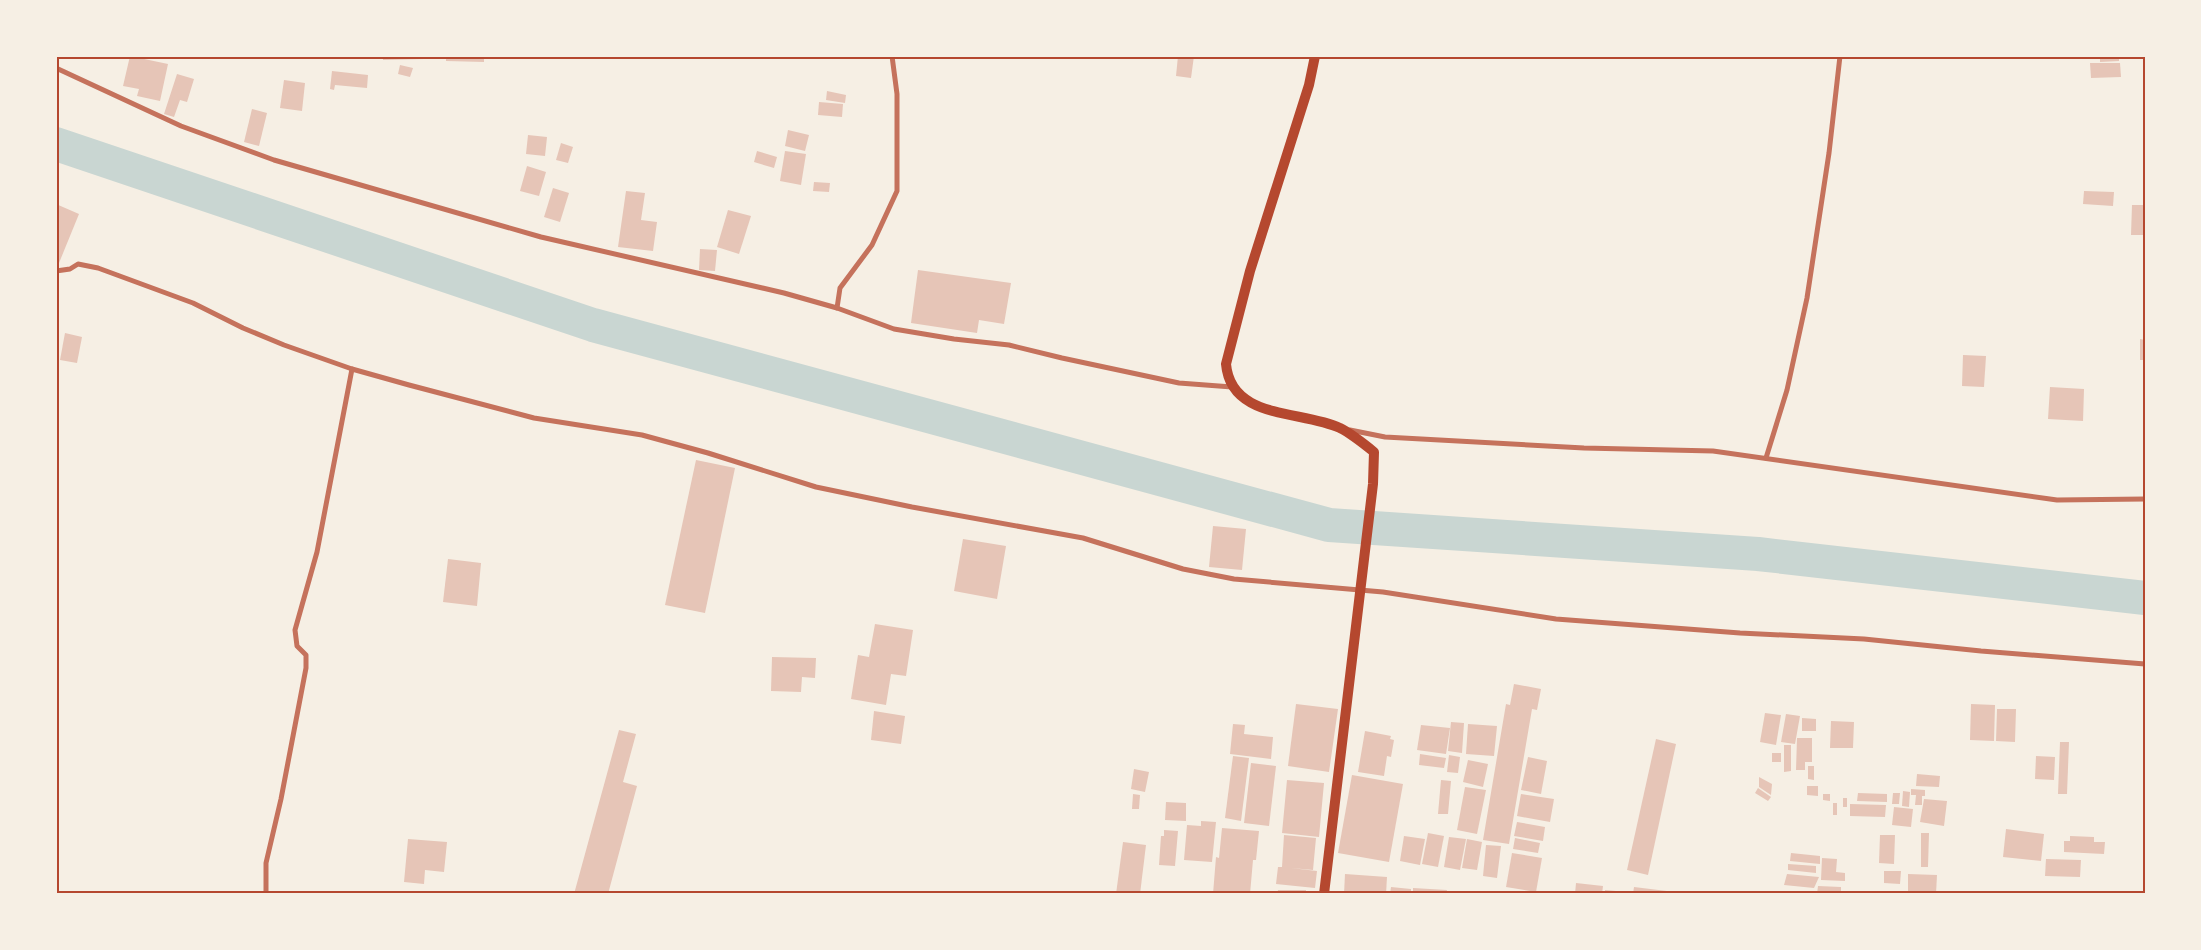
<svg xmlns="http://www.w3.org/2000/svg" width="2201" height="950" viewBox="0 0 2201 950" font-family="'DM Sans',sans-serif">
	<rect width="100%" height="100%" fill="#f6efe4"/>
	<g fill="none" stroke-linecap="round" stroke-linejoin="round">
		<polyline stroke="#c9d6d2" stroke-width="34" points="56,144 593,325 1329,525 1758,554 2145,598"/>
	</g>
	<g fill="#e6c5b7">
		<polygon points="130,56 168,64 160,101 137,96 139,89 123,86"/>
		<polygon points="383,56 424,56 424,59 383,60"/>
		<polygon points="446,56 484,56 484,62 446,61"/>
		<polygon points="1178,56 1194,56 1191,78 1176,76"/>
		<polygon points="2100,56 2119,56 2119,61 2100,62"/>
		<polygon points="2090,63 2120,63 2121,77 2091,78"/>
		<polygon points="400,65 413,68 410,77 398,74"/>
		<polygon points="332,71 368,75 367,88 335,85 334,90 330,89"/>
		<polygon points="177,74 194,79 187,102 180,100 174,117 164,114"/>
		<polygon points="284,80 305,83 302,111 280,108"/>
		<polygon points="827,91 846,95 845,103 826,100"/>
		<polygon points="819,102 843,104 842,117 818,115"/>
		<polygon points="252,109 267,113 259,146 244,142"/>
		<polygon points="788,130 809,135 805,151 785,146"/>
		<polygon points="528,135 547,137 545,156 526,154"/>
		<polygon points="561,143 573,147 568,163 556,160"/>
		<polygon points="757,151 777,157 774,168 754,162"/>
		<polygon points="785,151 806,154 801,185 780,181"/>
		<polygon points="527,166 546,172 539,196 520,191"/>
		<polygon points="814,182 830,183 829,192 813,191"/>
		<polygon points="553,188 569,193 560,222 544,217"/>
		<polygon points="626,191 645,193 641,220 657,222 653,251 618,247"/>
		<polygon points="2084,191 2114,192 2113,206 2083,204"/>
		<polygon points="56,204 79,214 59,263 56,262"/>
		<polygon points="2132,205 2145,205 2145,235 2131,235"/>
		<polygon points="728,210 751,216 739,254 717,247"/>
		<polygon points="700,249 717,250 715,271 699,270"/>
		<polygon points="918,270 1011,283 1004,324 979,320 977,333 911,323"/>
		<polygon points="65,333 82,337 77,363 60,360"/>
		<polygon points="2140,339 2145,340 2145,360 2140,360"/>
		<polygon points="1963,355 1986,356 1984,387 1962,386"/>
		<polygon points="2050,387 2084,389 2083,421 2048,419"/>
		<polygon points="696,460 735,468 705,613 665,605"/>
		<polygon points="1213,526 1246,529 1242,570 1209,567"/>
		<polygon points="963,539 1006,546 997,599 954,591"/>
		<polygon points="448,559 481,563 477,606 443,602"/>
		<polygon points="875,624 913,630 906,676 891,674 886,705 851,699 858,655 869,657"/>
		<polygon points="772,657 816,658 815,678 802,677 801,692 771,691"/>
		<polygon points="1514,684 1541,689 1537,710 1532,709 1509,844 1483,840 1506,704 1510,705"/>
		<polygon points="1296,704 1338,709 1329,772 1288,766"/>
		<polygon points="1971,704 1995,705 1994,741 1970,740"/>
		<polygon points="1997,709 2016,709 2015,742 1996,741"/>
		<polygon points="874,711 905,716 901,744 871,740"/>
		<polygon points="1765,713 1781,715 1776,745 1760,742"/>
		<polygon points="1786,714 1800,716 1795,744 1781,742"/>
		<polygon points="1802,718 1816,719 1816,731 1802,731"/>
		<polygon points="1831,721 1854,722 1853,748 1830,748"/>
		<polygon points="1451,722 1464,723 1462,753 1448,751"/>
		<polygon points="1233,724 1245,725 1244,734 1273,737 1271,759 1230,754"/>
		<polygon points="1468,724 1497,726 1494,756 1466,754"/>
		<polygon points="1421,725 1450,728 1446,754 1417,750"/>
		<polygon points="619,730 636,734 623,782 637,786 608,894 574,894"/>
		<polygon points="1365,731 1391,736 1390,739 1394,740 1391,757 1387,756 1384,776 1358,772"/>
		<polygon points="1797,738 1812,738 1812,762 1805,762 1805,770 1796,770"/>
		<polygon points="1656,739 1676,744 1648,875 1627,870"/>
		<polygon points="2060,742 2069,742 2067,794 2058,794"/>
		<polygon points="1784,745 1791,745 1791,771 1784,772"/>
		<rect x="1772" y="753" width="9" height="9"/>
		<polygon points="1420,754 1446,758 1444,768 1419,765"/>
		<polygon points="1449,755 1460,757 1458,773 1447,772"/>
		<polygon points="1233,756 1249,758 1241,821 1225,818"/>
		<polygon points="2036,756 2055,757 2054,780 2035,779"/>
		<polygon points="1528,757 1547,761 1541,794 1521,790"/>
		<polygon points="1468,760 1488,764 1483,787 1463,782"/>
		<polygon points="1251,763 1276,766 1269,826 1244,823"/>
		<polygon points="1808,766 1814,766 1814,780 1808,779"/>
		<polygon points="1134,769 1149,772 1145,792 1131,789"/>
		<polygon points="1917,774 1940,776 1939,787 1916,786"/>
		<polygon points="1352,775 1403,784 1389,862 1338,853"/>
		<polygon points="1759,777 1772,784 1771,795 1759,787"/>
		<polygon points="1287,780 1324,783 1319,837 1282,833"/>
		<polygon points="1441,780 1451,781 1448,814 1438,814"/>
		<polygon points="1807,786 1818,786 1818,796 1807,795"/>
		<polygon points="1465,787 1486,790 1477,834 1457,830"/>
		<polygon points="1758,788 1771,797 1768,801 1755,793"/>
		<polygon points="1911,789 1925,790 1925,796 1922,796 1922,805 1915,805 1916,795 1911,795"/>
		<polygon points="1903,791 1910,792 1909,807 1902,806"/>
		<polygon points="1858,793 1887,794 1887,802 1857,801"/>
		<polygon points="1893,793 1900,793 1899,804 1892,804"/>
		<polygon points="1133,794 1140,795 1139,809 1132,809"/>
		<polygon points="1521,794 1554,799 1550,822 1517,816"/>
		<polygon points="1823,794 1830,794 1830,801 1823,800"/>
		<rect x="1843" y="798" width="4" height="9"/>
		<polygon points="1924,799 1947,801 1944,826 1920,822"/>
		<polygon points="1166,802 1186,803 1186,821 1165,820"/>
		<rect x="1833" y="803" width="4" height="12"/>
		<polygon points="1850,804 1886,805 1885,817 1850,816"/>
		<polygon points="1894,807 1913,809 1911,827 1892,825"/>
		<polygon points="1201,821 1216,822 1212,862 1184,860 1187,825 1201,826"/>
		<polygon points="1517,822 1545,827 1543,841 1514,836"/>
		<polygon points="1222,828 1259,831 1256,860 1253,860 1250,894 1213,894 1216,857 1219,858"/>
		<polygon points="2006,829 2044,834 2041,861 2003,857"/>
		<polygon points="1164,830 1178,831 1175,866 1159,865 1161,836 1164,836"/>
		<polygon points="1428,833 1444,836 1438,867 1422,864"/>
		<polygon points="1921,833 1929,833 1928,867 1921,867"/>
		<polygon points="1284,835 1316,838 1313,870 1291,868 1317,871 1315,888 1276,884 1278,867 1282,867"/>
		<polygon points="1880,835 1895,835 1894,864 1879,863"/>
		<polygon points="1404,836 1425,839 1420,865 1400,861"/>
		<polygon points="2070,836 2094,837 2094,842 2105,842 2104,854 2064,852 2064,841 2070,841"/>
		<polygon points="1449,837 1466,839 1460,870 1444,867"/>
		<polygon points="1515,838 1540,843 1538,853 1513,849"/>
		<polygon points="408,839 447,842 444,872 425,870 424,884 404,882"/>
		<polygon points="1467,839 1482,842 1477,870 1462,868"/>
		<polygon points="1123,842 1146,845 1140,894 1116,894"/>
		<polygon points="1486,845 1501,846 1497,878 1483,876"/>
		<polygon points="1512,853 1542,858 1536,892 1506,887"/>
		<polygon points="1791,853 1820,856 1820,864 1790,861"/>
		<polygon points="1822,858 1837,859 1836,872 1845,873 1845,881 1821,880"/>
		<polygon points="2046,859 2081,860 2080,877 2045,876"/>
		<polygon points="1788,864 1816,866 1816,873 1788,870"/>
		<polygon points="1884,871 1901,871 1900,884 1884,883"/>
		<polygon points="1345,874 1387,877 1386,894 1344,894"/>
		<polygon points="1787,874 1819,877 1814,888 1784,885"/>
		<polygon points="1908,874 1937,875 1936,894 1908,894"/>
		<polygon points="1576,883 1603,886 1602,894 1575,894"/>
		<polygon points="1818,886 1841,887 1841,894 1817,894"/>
		<polygon points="1391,887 1411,889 1411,894 1390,894"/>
		<polygon points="1634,887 1675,892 1674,894 1633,894"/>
		<polygon points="1413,888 1447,890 1446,894 1413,894"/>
		<polygon points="1278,890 1306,890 1306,894 1277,894"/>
		<polygon points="1605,890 1627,892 1627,894 1605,894"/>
	</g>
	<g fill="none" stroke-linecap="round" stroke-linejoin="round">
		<g stroke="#c5725c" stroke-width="5">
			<polyline points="56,68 181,126 274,160 541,237 784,293 837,308 894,329 954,339 1009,345 1062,358 1179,383 1232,387"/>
			<polyline points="56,271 70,269 78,264 98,268 193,303 243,328 284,345 352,369 409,385 534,418 642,435 708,453 816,487 912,507 1083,538 1183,569 1234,579 1383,592 1556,619 1740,633 1864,639 1981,651 2145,664"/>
			<polyline points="837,308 840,288 872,245 897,191 897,94 892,56"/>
			<polyline points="1350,430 1385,437 1584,448 1713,451 2057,500 2145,499"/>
			<polyline points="1766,458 1787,390 1807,298 1829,153 1840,56"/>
			<polyline points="266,894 266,863 281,799 306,668 306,655 297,646 295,630 317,552 352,369"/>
		</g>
		<path stroke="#b5482f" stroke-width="10" d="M 1315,56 L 1309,85 L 1250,271 L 1226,364 C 1231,420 1301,410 1340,428 C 1352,434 1363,443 1374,452 L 1373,484 L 1324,894"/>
	</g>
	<rect width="2201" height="950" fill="none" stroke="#f6efe4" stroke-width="115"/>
	<rect x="58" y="58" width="2086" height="834" fill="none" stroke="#b5482f" stroke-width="2"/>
</svg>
